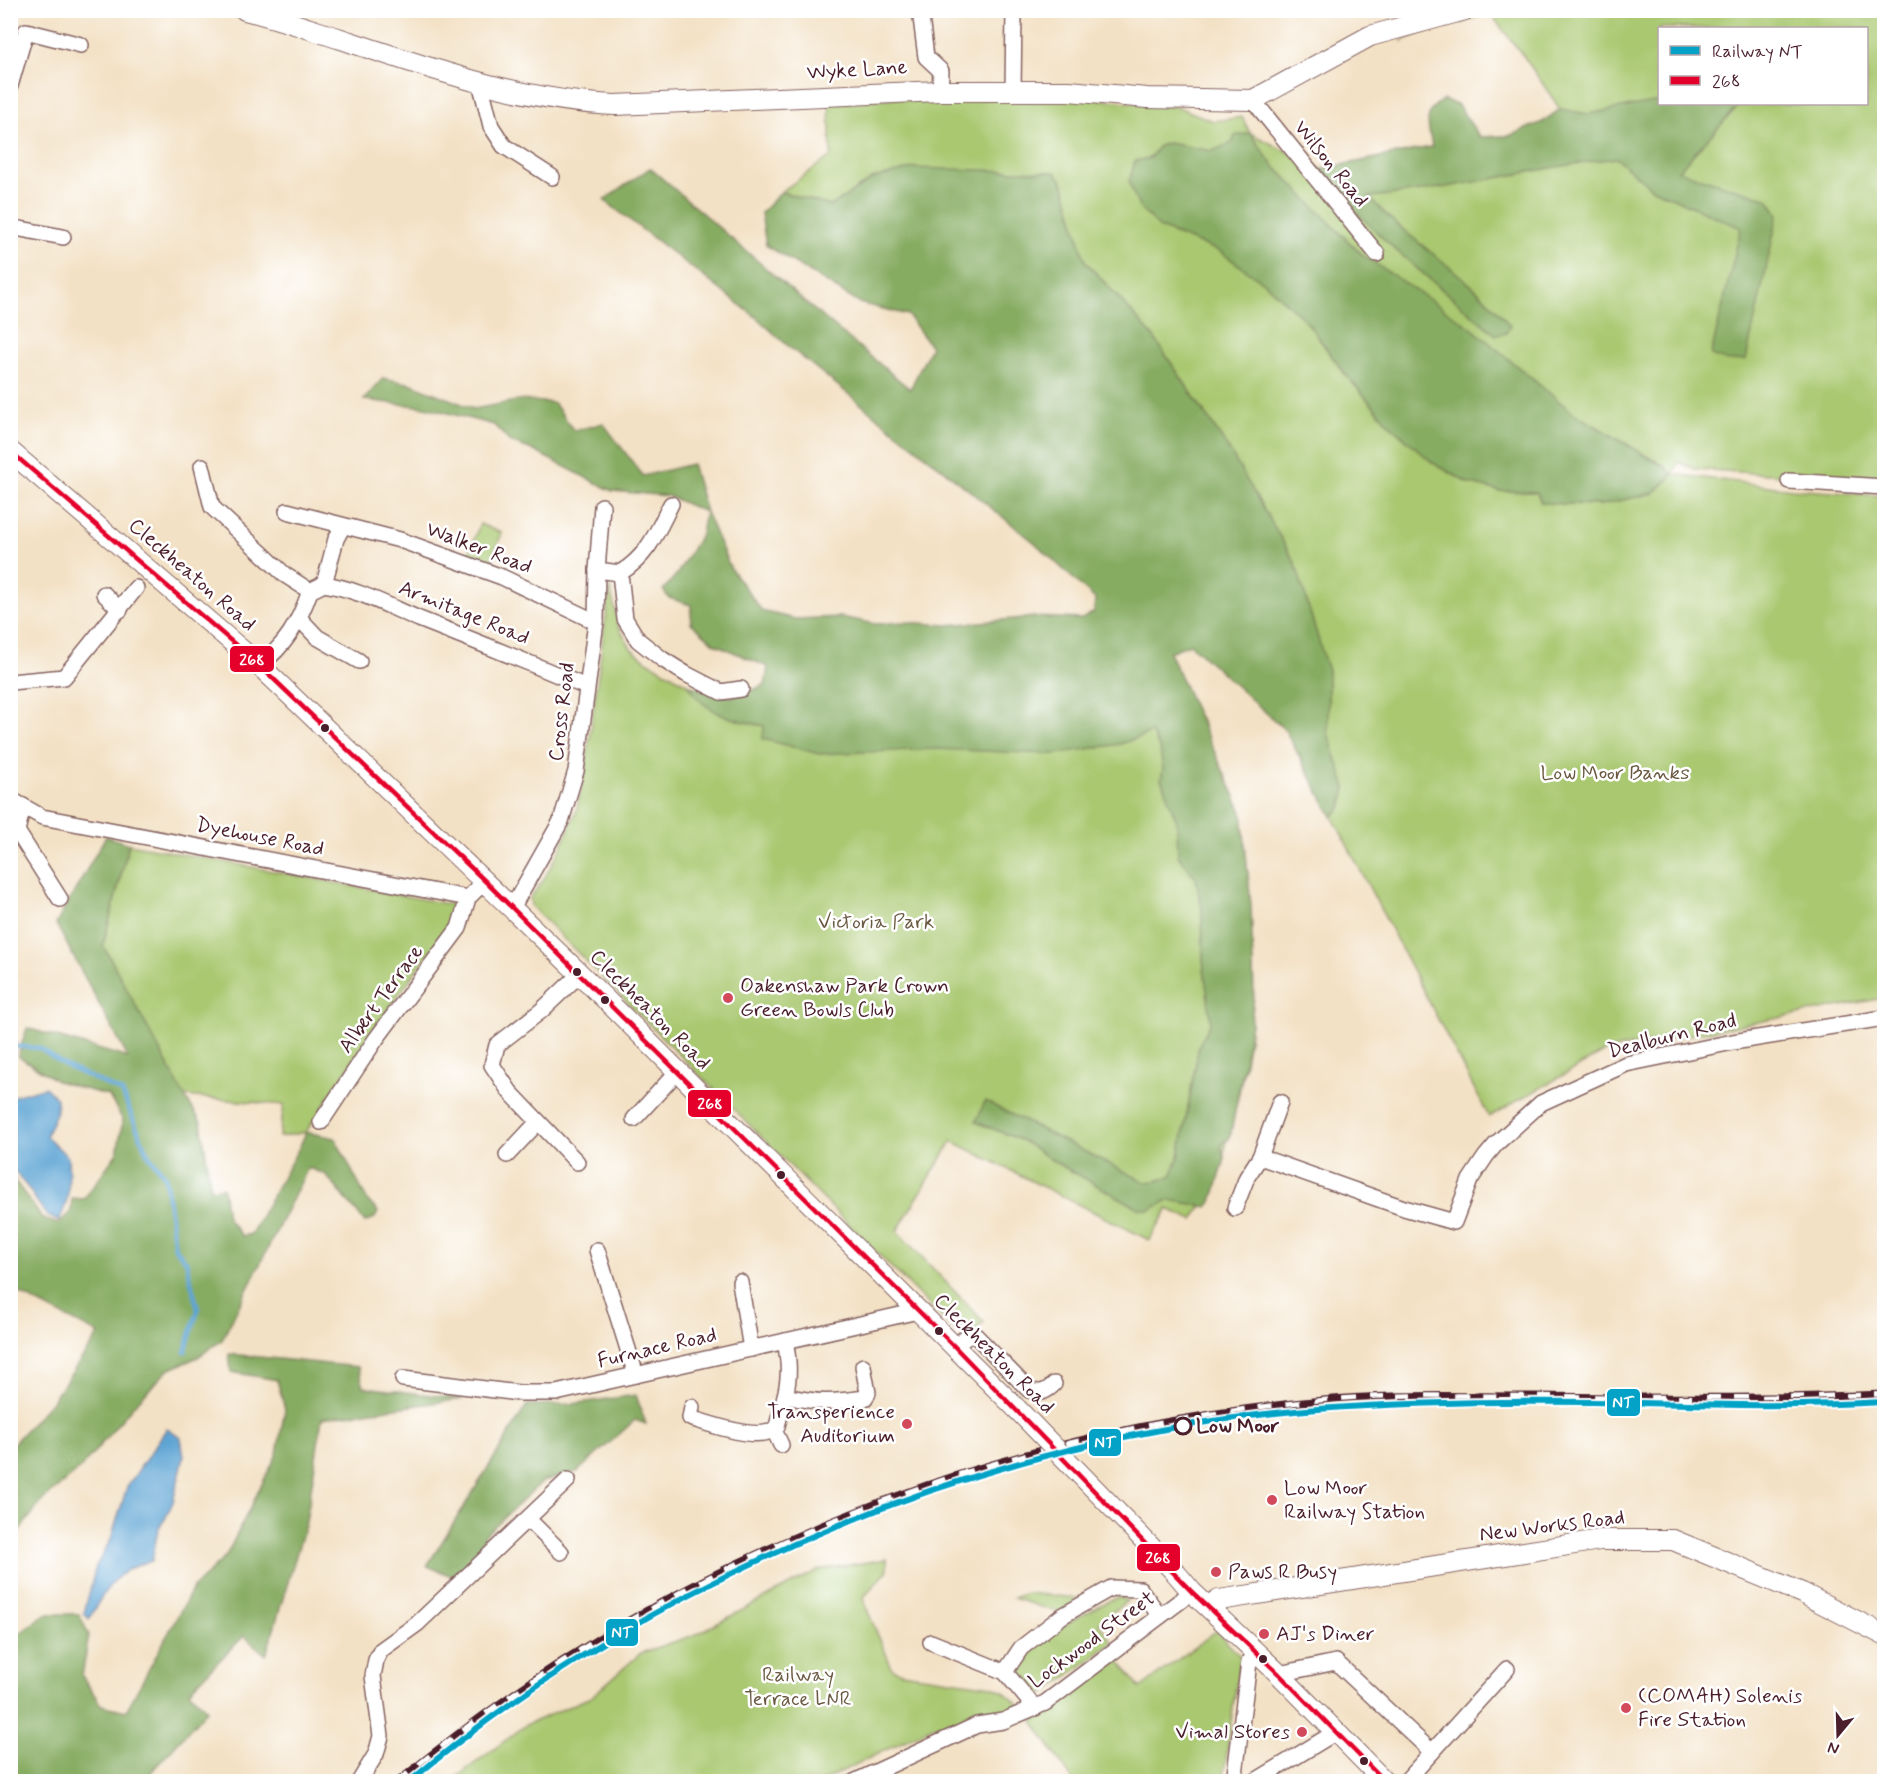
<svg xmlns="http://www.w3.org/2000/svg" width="1895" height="1792" viewBox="0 0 1895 1792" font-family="Mynerve,sans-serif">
	<rect width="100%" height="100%" fill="#fff"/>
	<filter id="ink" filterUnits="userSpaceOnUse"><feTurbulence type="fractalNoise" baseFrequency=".0167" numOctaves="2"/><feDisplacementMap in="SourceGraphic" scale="12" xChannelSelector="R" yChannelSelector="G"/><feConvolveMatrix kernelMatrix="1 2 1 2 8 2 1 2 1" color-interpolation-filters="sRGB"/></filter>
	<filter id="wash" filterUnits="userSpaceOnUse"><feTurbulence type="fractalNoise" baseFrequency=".008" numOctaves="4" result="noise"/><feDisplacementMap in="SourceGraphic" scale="24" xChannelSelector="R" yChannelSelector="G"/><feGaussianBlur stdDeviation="1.35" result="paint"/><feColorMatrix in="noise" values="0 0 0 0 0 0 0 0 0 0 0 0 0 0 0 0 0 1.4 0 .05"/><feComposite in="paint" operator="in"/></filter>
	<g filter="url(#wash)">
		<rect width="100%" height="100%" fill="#f3e1c5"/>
		<g fill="#a9c870" stroke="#7a744e" stroke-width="1.5" fill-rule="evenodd">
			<path d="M 1473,11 L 1884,11 L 1884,482 L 1695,469 L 1679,462 L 1673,474 L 1792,489 L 1884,496 L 1884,998 L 1606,1051 L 1489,1117 L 1332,816 L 1341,808 L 1346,788 L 1328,734 L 1328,671 L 1226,445 L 1153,336 L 1085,261 L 1063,182 L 872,179 L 831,206 L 781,192 L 831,156 L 829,104 L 894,98 L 1086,98 L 1178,107 L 1213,121 L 1242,117 L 1250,133 L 1322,169 L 1480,137 L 1509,136 L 1543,122 L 1560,109 L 1525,58 L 1489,12 L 1462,23 L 1460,19 L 1401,41 L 1413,33 ZM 1660,28 L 1866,28 L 1866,104 L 1660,104 ZM 1250,133 L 1271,163 L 1361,254 L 1469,326 L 1573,413 L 1665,466 L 1673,475 L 1602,505 L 1542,503 L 1537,492 L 1500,491 L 1468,483 L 1433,463 L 1389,424 L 1345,374 L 1307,322 L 1266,284 L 1219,251 L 1160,228 L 1135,161 L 1151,158 L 1168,143 L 1212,151 L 1233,143 Z"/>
			<polygon points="480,524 502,533 491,561 469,552"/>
			<path d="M 610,586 L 618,626 L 631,648 L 647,661 L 689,685 L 719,697 L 739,696 L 765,685 L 1188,701 L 1202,721 C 1212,761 1221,801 1231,841 C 1243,892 1256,945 1253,998 C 1251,1038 1243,1077 1234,1115 C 1224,1155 1216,1186 1193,1220 L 1168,1209 L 1149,1240 L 952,1141 L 897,1231 L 984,1322 L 975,1331 L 955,1331 L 531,906 L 530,898 L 542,882 L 560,850 L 576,812 L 585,772 Z"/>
			<polygon points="129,844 453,905 453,920 369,1036 306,1132 279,1137 284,1105 184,1096 103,945"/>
			<polygon points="887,1559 887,1571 864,1597 866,1607 892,1668 901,1673 992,1686 1004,1692 1023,1708 935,1726 822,1781 450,1782 526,1725 591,1697 641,1653 697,1634 818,1570"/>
			<polygon points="1027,1593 1078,1598 1062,1612 1047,1609 1013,1598"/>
			<path d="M 1120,1597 L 1127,1601 L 1099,1623 L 1113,1643 L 1034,1701 L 1015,1672 C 1035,1636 1075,1619 1110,1600 Z"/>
			<polygon points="1216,1631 1240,1656 1223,1781 1073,1781 1033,1721 1119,1660 1140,1688"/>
		</g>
		<g fill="#86ac62" stroke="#686646" stroke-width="1.5">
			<path d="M 1443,100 L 1457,104 L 1480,137 L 1509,136 L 1543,122 L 1560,109 L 1588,114 L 1659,101 L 1660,104 L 1740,104 L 1678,171 L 1768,199 L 1778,214 L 1746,360 L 1728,361 L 1711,355 L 1741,228 L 1653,189 L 1616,158 C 1533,168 1452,190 1369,197 C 1411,244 1471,275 1510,326 L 1506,333 L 1496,335 C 1448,293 1389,249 1347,202 C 1338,192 1330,180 1322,169 L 1432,147 C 1429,127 1421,112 1443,100 Z"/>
			<polygon points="1250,133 1271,163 1361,254 1469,326 1573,413 1665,467 1673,475 1654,493 1602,505 1541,503 1537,492 1500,491 1468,483 1433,463 1389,424 1345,374 1307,322 1266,284 1219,251 1160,228 1139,207 1129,182 1135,161 1150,158 1159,146 1168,143 1212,151 1232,143 1235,136"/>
			<path d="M 650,168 L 806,303 L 910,389 L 931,347 L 908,315 L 859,303 L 766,245 L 761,213 L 781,192 L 831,206 L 872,179 L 913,168 L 1055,172 L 1063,182 L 1085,261 L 1153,336 L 1226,445 L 1295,562 L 1328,671 L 1328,734 L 1346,788 L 1341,808 L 1332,816 L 1285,730 L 1190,644 L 1169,652 L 1242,812 L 1251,905 L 1254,997 L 1249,1038 L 1230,1138 L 1224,1142 L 1221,1147 L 1225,1159 L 1212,1202 L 1208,1207 L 1169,1200 L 1149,1210 L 1138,1208 L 1055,1162 L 1023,1141 L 976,1122 L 985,1101 L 1145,1182 L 1157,1181 L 1171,1176 L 1179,1157 L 1199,1045 L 1211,1022 L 1203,961 L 1202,910 L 1196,878 L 1178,856 L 1177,822 L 1161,779 L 1163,769 L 1160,749 L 1151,733 L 1120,744 L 1054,754 L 937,749 L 819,754 L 763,739 L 764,726 C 735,720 703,714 689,685 C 726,700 728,700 765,685 L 768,667 L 715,644 L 691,623 L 691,605 L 669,598 L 663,590 L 677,574 L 701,534 L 705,512 L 668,496 L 612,491 L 530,449 L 510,442 L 494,425 L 425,407 L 364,400 L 383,378 L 412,384 L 474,409 L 521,400 L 554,403 L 574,431 L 603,423 L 643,476 L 692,464 L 706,512 L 731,569 L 762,611 L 795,619 L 841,617 L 876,624 L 904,622 L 947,625 L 1035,617 L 1082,619 L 1094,612 L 1095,599 L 1034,542 L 788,346 L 757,318 L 604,200 Z"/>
			<polygon points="106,836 129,844 103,945 184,1095 201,1122 211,1189 223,1187 227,1218 242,1236 251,1234 300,1146 306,1132 335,1138 367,1200 378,1212 375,1218 365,1222 325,1174 308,1168 222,1340 198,1357 168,1370 133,1406 81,1468 43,1500 11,1541 11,1446 52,1401 99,1334 11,1289 10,1174 42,1218 58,1224 71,1211 72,1198 84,1199 117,1153 123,1120 109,1096 57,1081 18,1056 27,1028 128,1058 56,924"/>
			<polygon points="229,1354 358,1367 364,1387 463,1399 322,1418 306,1522 266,1655 244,1636 189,1691 207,1710 143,1781 11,1781 11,1640 46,1614 79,1614 89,1635 82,1676 101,1705 126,1711 193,1588 226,1556 277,1454 285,1409 277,1380 231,1372"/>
			<polygon points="636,1395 646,1424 635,1420 577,1472 543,1481 485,1535 480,1550 454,1577 427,1566 527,1405 572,1404"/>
		</g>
		<g fill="#5ea5d4" stroke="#546280" stroke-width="1.5">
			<path d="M 45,1087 L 57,1099 L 56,1113 L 46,1136 L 68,1157 C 69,1179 71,1202 58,1221 L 46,1215 L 28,1188 L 11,1167 L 11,1097 Z"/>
			<path d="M 167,1428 L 181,1438 L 184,1457 L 173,1502 L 165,1519 L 158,1529 L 152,1561 C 118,1567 104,1591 89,1619 L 84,1613 L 96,1566 L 111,1539 L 127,1487 Z"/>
		</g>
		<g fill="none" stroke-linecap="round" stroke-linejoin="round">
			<polyline stroke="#5ea5d4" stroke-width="4.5" points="10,1046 39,1048 64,1065 122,1092 147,1153 165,1176 175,1248 186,1261 198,1310 185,1352"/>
		</g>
	</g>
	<g filter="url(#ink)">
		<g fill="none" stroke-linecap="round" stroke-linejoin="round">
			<defs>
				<g id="minor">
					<polyline points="920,10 926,57 941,71 940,91"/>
					<polyline points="480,82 491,126 504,146 552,177"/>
					<polyline points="10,86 26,31 81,45"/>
					<polyline points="1013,91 1014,10"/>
					<polyline points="1253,100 1377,254"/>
					<polyline points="10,227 63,237"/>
					<polyline points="202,466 212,507 285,575 310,591"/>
					<polyline points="1789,481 1884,487"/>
					<polyline points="287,511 400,540 458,561 502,577 596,622"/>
					<path d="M 597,570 L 620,573 C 648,556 657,532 671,504"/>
					<polyline points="620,573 625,619 638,640 662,659 686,674 721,692 741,689"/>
					<path d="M 324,584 C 357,589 388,606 419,619 C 475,641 531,663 586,687"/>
					<polyline points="104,594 120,610"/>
					<polyline points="300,619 317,637 359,661"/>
					<path d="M 259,665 C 286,646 299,622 310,591 L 324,584 L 336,539 L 343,526"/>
					<polyline points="10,682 64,677 136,588"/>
					<polyline points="10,799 42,817 468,898 485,881"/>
					<polyline points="23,806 17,831 60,899"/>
					<polyline points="512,908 561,821 576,771 596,622 597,570 602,506"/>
					<polyline points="634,1119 678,1071"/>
					<polyline points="321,1122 376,1039 459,928 468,898"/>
					<polyline points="507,1155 538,1122"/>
					<polyline points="1260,1157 1404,1208 1454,1222 1470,1180 1486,1156 1497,1143 1541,1103 1626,1064 1733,1042 1884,1018"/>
					<polyline points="577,1162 510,1092 492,1065 497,1045 541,1011 580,974"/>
					<polyline points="1235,1208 1247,1177 1260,1157 1280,1102"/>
					<polyline points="597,1250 636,1375"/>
					<polyline points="740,1282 751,1349"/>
					<path d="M 785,1341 C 789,1361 790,1376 785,1396 C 818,1403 831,1403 865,1398 L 868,1393 L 863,1366"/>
					<path d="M 955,1347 L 969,1334 L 976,1336 L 1029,1390 C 1041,1394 1046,1392 1054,1384"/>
					<polyline points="403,1379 519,1393 556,1393 918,1311"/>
					<path d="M 692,1407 L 690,1418 C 708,1423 764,1445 777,1426 L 785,1396"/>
					<polyline points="774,1430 781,1445"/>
					<polyline points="528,1519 561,1552"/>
					<polyline points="931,1642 1005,1672 1035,1708"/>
					<polyline points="1005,1672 1021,1648 1062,1616 1111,1588 1140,1589 1160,1616"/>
					<polyline points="1279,1674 1336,1662 1432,1752"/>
					<polyline points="359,1782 376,1754 381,1736 373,1676 376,1660 381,1650 417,1624 568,1480"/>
					<polyline points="854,1782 977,1725 1003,1721 1045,1703 1192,1592"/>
					<polyline points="1234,1782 1249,1662 1257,1654"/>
					<polyline points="1254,1782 1336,1732"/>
					<polyline points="1405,1782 1507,1669"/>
				</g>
				<g id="tertiary">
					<path d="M 245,10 C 278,18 309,29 341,39 C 429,68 521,101 615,105 L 940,91 L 1069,91 L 1147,98 L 1253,100 L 1370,36 L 1465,10"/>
					<polyline points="10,451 259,665 332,735 580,974 1017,1409"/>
					<polyline points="1175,1572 1192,1592 1279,1674 1385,1782"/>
					<polyline points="1209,1607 1219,1600 1600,1540 1673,1540 1802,1593 1884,1635"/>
				</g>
			</defs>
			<use href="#minor" stroke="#856361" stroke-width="18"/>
			<use href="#tertiary" stroke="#856361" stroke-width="22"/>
			<use href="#minor" stroke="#fff" stroke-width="15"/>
			<use href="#tertiary" stroke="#fff" stroke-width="20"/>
			<defs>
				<path id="rail" d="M 397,1782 C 655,1567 980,1433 1313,1401 C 1387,1393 1462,1396 1535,1396 C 1652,1397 1768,1399 1884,1394"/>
			</defs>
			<use href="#rail" stroke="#4a1f2b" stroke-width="7"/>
			<use href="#rail" stroke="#fff" stroke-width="4.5" stroke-dasharray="14" stroke-linecap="butt"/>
			<defs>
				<polyline id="tertiary-bridge" points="1017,1409 1175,1572"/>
			</defs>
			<use href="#tertiary-bridge" stroke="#856361" stroke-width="22" stroke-linecap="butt"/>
			<use href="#tertiary-bridge" stroke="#fff" stroke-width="20"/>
			<defs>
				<polyline id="bus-1" points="10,451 259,665 485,881 955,1347 1192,1592 1279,1674 1385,1782"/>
			</defs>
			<use href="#bus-1" stroke="#fff" stroke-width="9"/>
			<use href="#bus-1" stroke="#e4002b" stroke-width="4.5"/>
			<defs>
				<path id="rail-1" d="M 409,1782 C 656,1573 996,1434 1318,1409 C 1410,1402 1502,1401 1593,1402 C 1690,1404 1787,1408 1884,1402"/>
			</defs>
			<use href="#rail-1" stroke="#fff" stroke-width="10"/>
			<use href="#rail-1" stroke="#04a2c6" stroke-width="6"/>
		</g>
	</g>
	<g fill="#4a1f2b" stroke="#fff" stroke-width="2">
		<circle cx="325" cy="728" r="5"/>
		<circle cx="577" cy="972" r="5"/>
		<circle cx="605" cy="1000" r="5"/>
		<circle cx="781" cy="1175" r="5"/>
		<circle cx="939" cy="1331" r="5"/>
		<circle cx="1263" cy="1659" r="5"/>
		<circle cx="1364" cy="1761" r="5"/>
	</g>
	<g fill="#d1495b" stroke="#fff" stroke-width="2">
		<circle cx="728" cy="998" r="6"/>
		<circle cx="907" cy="1424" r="6"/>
		<circle cx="1272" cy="1500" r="6"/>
		<circle cx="1216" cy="1572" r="6"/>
		<circle cx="1264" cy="1634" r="6"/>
		<circle cx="1626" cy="1708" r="6"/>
		<circle cx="1302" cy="1732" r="6"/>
	</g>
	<circle fill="#fff" stroke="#4a1f2b" stroke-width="3" cx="1183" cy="1426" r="8"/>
	<g text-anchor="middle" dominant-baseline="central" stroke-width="5" stroke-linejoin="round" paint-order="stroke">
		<g font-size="21" fill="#4a1f2b" stroke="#fff">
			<text transform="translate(857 70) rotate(-3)">Wyke Lane</text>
			<text transform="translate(1331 164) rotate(51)">Wilson Road</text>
			<text transform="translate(479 548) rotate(21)">Walker Road</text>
			<text transform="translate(192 575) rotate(41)">Cleckheaton Road</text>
			<text transform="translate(464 613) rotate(22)">Armitage Road</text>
			<text transform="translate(562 712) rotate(-83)">Cross Road</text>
			<text transform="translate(260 837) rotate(11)">Dyehouse Road</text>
			<text transform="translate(381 999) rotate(-54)">Albert Terrace</text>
			<text transform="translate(650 1010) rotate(45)">Cleckheaton Road</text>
			<text transform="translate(1672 1036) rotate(-14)">Dealburn Road</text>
			<text transform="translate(657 1348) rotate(-13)">Furnace Road</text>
			<text transform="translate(994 1354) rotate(45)">Cleckheaton Road</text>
			<text transform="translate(1552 1526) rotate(-7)">New Works Road</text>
			<text transform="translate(1092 1640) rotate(-36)">Lockwood Street</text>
		</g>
		<g font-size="21" fill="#6b5a43" stroke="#fff">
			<text x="1615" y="773">Low Moor Banks</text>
			<text x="876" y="922">Victoria Park</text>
			<text x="798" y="1675">Railway<tspan x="798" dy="24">Terrace LNR</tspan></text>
		</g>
		<g font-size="21" fill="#4a1f2b" stroke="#fff" text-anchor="start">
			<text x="740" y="986">Oakenshaw Park Crown<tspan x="740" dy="24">Green Bowls Club</tspan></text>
			<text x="895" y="1412" text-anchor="end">Transperience<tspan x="895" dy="24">Auditorium</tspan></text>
			<text x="1284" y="1488">Low Moor<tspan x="1284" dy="24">Railway Station</tspan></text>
			<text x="1228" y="1572">Paws R Busy</text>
			<text x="1276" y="1634">AJ's Diner</text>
			<text x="1638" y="1696">(COMAH) Solenis<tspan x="1638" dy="24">Fire Station</tspan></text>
			<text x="1290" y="1732" text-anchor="end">Vimal Stores</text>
		</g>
		<g font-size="21" font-weight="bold" fill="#4a1f2b" stroke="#fff" text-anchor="start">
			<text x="1196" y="1426">Low Moor</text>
		</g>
	</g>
	<g stroke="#fff" stroke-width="2">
		<rect x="229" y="645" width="46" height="28" rx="6" fill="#e4002b"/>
		<rect x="687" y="1089" width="45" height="29" rx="6" fill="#e4002b"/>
		<rect x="1606" y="1388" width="35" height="29" rx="6" fill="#04a2c6"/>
		<rect x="1088" y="1428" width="34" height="29" rx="6" fill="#04a2c6"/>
		<rect x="1136" y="1543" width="45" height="29" rx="6" fill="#e4002b"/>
		<rect x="605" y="1618" width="34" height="29" rx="6" fill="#04a2c6"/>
	</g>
	<g font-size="16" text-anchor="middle" font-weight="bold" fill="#fff">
		<text x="252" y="665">268</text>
		<text x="710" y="1109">268</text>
		<text x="1623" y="1408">NT</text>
		<text x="1105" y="1448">NT</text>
		<text x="1158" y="1563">268</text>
		<text x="622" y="1638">NT</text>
	</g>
	<rect width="1895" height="1792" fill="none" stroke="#fff" stroke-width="36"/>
	<rect x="1658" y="27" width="210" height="78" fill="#ffffff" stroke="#b7a5aa" stroke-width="1.5"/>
	<rect x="1670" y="46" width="30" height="9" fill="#04a2c6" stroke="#b7a5aa" stroke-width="1.5"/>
	<text x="1712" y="57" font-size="18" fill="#4a1f2b">Railway NT</text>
	<rect x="1670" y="76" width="30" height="9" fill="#e4002b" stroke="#b7a5aa" stroke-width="1.5"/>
	<text x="1712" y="87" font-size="18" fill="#4a1f2b">268</text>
	<g transform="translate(1838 1735) rotate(199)" stroke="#ffffff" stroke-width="4.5" paint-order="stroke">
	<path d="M0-4.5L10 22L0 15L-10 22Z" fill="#4a1f2b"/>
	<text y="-9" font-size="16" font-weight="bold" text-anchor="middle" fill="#4a1f2b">N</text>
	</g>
</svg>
